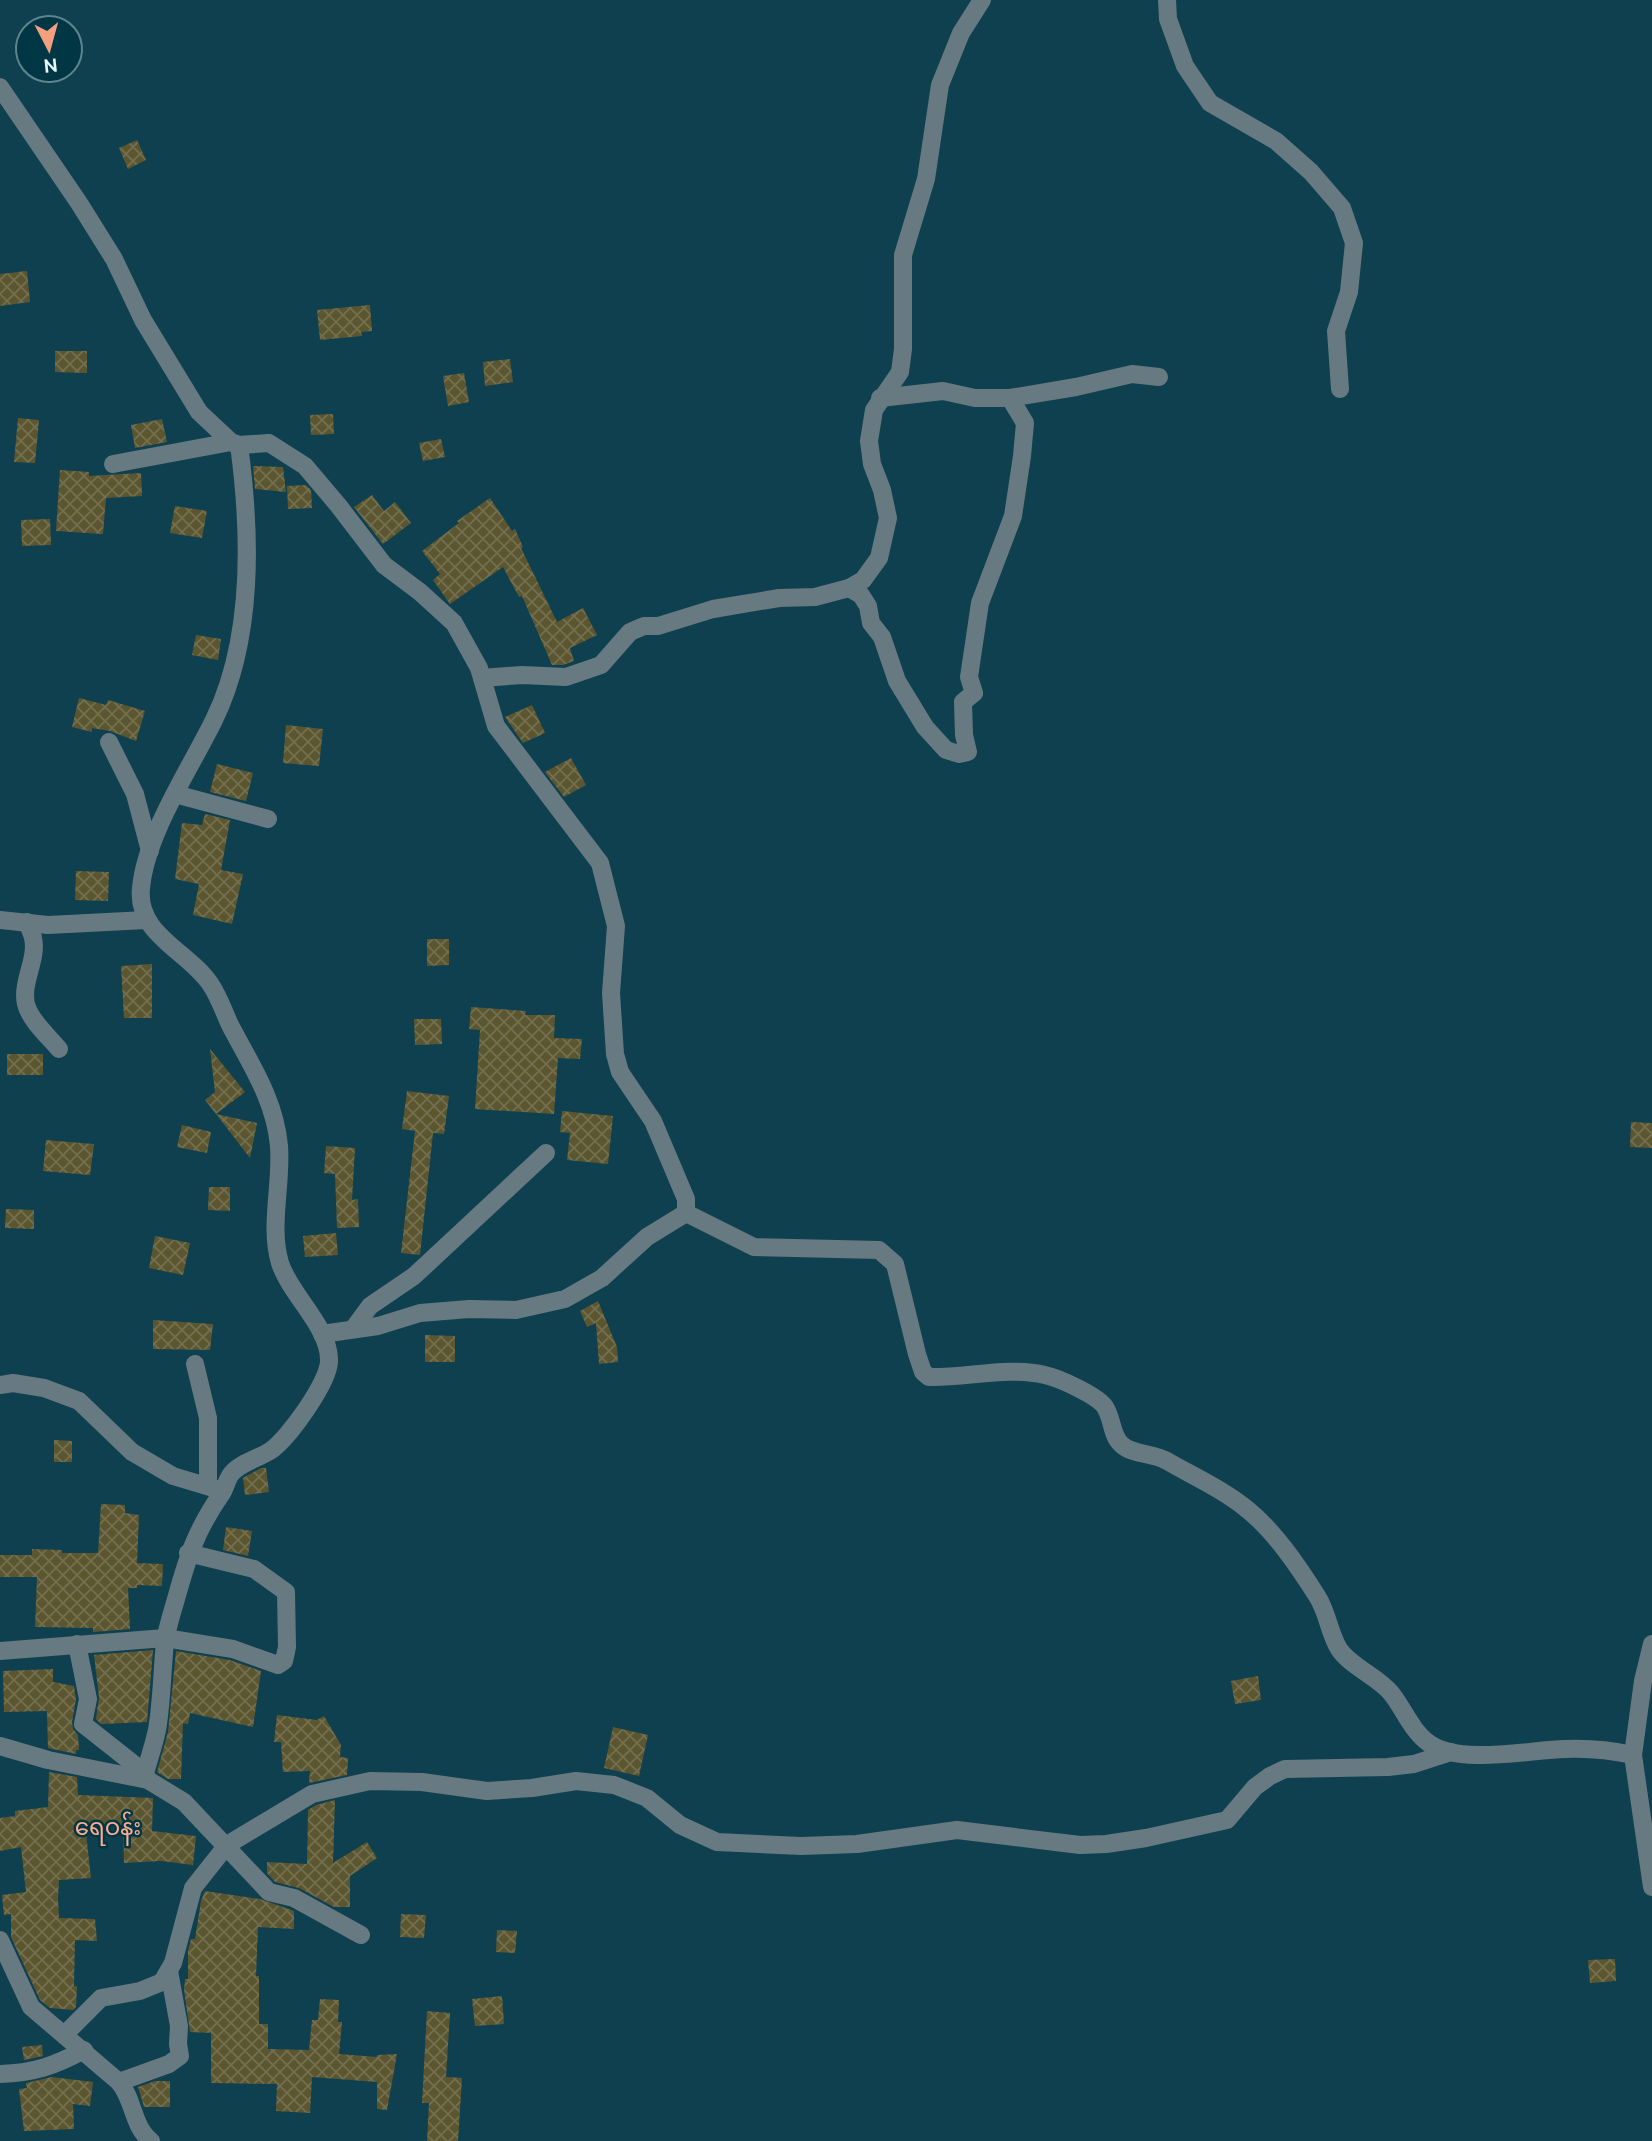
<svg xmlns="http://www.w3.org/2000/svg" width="1652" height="2141" viewBox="0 0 1652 2141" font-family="Ubuntu,'Noto Sans Myanmar',sans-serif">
	<defs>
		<pattern id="building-cross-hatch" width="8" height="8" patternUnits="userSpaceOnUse" patternTransform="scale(1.75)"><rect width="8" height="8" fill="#5b5630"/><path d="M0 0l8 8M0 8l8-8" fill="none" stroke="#736f4f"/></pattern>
	</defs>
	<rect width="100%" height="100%" fill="#0f404f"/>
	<g fill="url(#building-cross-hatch)">
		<polygon points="137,140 146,160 128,169 119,148"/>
		<polygon points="27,271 30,302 0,306 0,274"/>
		<polygon points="370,305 372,331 361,332 362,336 320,340 317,310"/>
		<polygon points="55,351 87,351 87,373 55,372"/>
		<polygon points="510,359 513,382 485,386 483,362"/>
		<polygon points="464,373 469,402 448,406 443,376"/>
		<polygon points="333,414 334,434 311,435 310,415"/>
		<polygon points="18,418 39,420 35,463 14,462"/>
		<polygon points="162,419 167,442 135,448 131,425"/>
		<polygon points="441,439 445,457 423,461 419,443"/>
		<polygon points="253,466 283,467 286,492 255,489"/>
		<polygon points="60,470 89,472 89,476 141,473 142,496 106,498 103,534 56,531"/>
		<polygon points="306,485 311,490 312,508 288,509 287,486"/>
		<polygon points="372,495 384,511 395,502 411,523 383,544 354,507"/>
		<polygon points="490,498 512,531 515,529 523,547 521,548 557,622 583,608 597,635 570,648 574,661 563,665 552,665 522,596 519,597 503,567 450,604 433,580 440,574 422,551 459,523 457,521"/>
		<polygon points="175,506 207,511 202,538 170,533"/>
		<polygon points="50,519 51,545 22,546 21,520"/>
		<polygon points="196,635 221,639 218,660 192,655"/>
		<polygon points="79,698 106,705 108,700 145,711 136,741 110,731 92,728 92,732 72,727"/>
		<polygon points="532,705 545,733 523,743 505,717"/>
		<polygon points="286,725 323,729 319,766 283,763"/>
		<polygon points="571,758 586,785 564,797 545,772"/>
		<polygon points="217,764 253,773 246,801 210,792"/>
		<polygon points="205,814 230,820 221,870 243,874 232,924 193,915 199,884 175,879 182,823 202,825"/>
		<polygon points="76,871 109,872 108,901 75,900"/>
		<polygon points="427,939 449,939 449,965 427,966"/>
		<polygon points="152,964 152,1018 124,1018 121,966"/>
		<polygon points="471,1007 526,1011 525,1015 555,1015 554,1038 582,1039 580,1059 558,1058 554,1114 475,1109 480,1030 469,1029"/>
		<polygon points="414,1019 441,1019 442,1044 415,1045"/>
		<polygon points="210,1049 245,1092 216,1114 205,1100 215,1092"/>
		<rect x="7" y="1054" width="36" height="21"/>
		<polygon points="407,1091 449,1096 444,1134 433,1133 420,1255 401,1253 415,1131 402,1129"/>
		<polygon points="562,1111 613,1116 608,1164 567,1160 570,1133 560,1132"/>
		<polygon points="216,1114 257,1123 250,1158"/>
		<polygon points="1631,1122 1652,1123 1652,1148 1630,1147"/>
		<polygon points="182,1125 211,1132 207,1153 177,1147"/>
		<polygon points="46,1140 94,1144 90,1175 43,1171"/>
		<polygon points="326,1146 355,1148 352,1200 358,1199 359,1227 337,1228 335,1174 324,1173"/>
		<polygon points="209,1187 230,1187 230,1211 208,1210"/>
		<polygon points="6,1209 34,1210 34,1229 5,1228"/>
		<polygon points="336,1233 338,1255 305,1257 303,1236"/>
		<polygon points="155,1236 190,1243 183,1275 149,1268"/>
		<polygon points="598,1301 617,1347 618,1362 599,1364 596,1323 587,1327 580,1311"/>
		<polygon points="153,1320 213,1324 210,1350 153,1349"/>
		<polygon points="425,1335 455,1336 455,1362 425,1362"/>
		<polygon points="54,1440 72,1441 72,1462 54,1462"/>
		<polygon points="261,1468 266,1468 269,1492 245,1495 243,1478"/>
		<polygon points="101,1504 125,1505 125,1513 139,1515 137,1563 163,1564 162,1586 137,1585 137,1588 128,1588 130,1629 93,1632 93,1628 35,1627 37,1577 0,1577 0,1555 32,1555 32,1549 62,1550 62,1553 98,1553"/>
		<polygon points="226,1527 252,1531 248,1556 223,1550"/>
		<polygon points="153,1650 147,1722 101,1724 96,1719 99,1697 94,1655"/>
		<polygon points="176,1651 230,1660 261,1671 253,1727 190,1713 188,1724 183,1723 181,1779 168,1779 157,1772 168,1732"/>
		<polygon points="53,1669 53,1682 74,1686 76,1699 72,1722 73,1729 78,1735 79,1750 76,1750 76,1754 48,1748 47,1711 4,1712 3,1671"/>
		<polygon points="1258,1676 1261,1700 1235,1704 1231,1681"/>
		<polygon points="277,1715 317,1720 324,1716 341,1745 340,1757 348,1758 347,1775 309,1783 310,1771 283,1772 281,1742 274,1742"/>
		<polygon points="613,1727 648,1735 639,1776 604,1768"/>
		<polygon points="49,1772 77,1777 78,1795 153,1798 152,1831 196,1836 193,1865 161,1861 124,1863 123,1825 85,1824 91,1878 59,1880 58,1899 59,1918 95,1919 97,1941 75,1940 74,1986 77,1986 76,2007 73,2010 50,2008 40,2000 11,1937 11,1914 4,1915 2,1895 26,1892 21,1847 0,1851 0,1818 15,1816 15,1811 48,1807"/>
		<polygon points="335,1800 333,1863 367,1842 377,1858 350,1876 350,1907 334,1907 299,1888 275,1882 267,1873 267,1862 307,1864 308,1810 316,1805"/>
		<polygon points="205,1891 260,1899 294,1911 294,1929 258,1927 256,1976 259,1976 259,2024 268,2024 268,2049 309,2050 312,2020 318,2020 320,1999 339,2000 338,2022 342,2022 339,2054 377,2057 377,2055 397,2054 387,2110 377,2109 377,2082 312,2077 310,2113 276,2111 277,2084 211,2083 211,2033 190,2032 184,1990 185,1979 188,1979 188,1951 191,1939 195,1939 201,1901"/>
		<polygon points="401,1914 426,1915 424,1938 400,1937"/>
		<polygon points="497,1930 517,1931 515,1953 496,1952"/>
		<polygon points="1615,1959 1616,1981 1590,1983 1588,1960"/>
		<polygon points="502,1996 504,2024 475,2026 472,1999"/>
		<polygon points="427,2011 450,2013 446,2077 462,2078 458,2141 427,2141 429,2103 422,2103"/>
		<polygon points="42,2045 43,2056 24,2060 22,2047"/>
		<polygon points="52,2077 93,2082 90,2106 73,2104 74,2129 24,2131 19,2089 27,2088 26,2083"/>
		<polygon points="155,2081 170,2081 170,2107 144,2107 138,2087"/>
	</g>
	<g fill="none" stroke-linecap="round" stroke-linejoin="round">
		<g stroke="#677a81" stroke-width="18">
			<polyline points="1167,0 1168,19 1185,66 1210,103 1276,141 1311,172 1342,208 1354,243 1349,292 1336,331 1340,389"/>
			<polyline points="0,87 79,203 114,259 143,320 199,412 231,442 239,445 269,443 305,466 338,505 384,565 420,592 454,623 479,668 496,726 600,863 616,926 611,993 615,1054 620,1072 653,1121 686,1199 686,1213 647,1237 602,1278 565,1299 516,1310 469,1309 420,1313 378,1326 322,1334"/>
			<polyline points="880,398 943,391 975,398 1010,398 1076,387 1132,374 1159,377"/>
			<polyline points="113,464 231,442"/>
			<polyline points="849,588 861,595 868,606 871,623 882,637 897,681 925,727 946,750 959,754 968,752 964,735 963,702 974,693 969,677 980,603 1013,516 1022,456 1025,423 1010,398"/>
			<polyline points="482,678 522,675 566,677 601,665 630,632 644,626 658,626 713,609 779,598 815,597 849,588 863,580 879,558 888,518 882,490 872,464 869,441 874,410 900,372 903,349 903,255 926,179 940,85 961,33 982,0"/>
			<polyline points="109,742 135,794 150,851"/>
			<polyline points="175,794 268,819"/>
			<polyline points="0,920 48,925 146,920"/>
			<path d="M 27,922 C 29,927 32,933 33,938 C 38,959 21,982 26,1004 C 30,1020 48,1036 59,1049"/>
			<path d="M 686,1213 L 754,1247 L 879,1250 L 895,1264 L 917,1354 L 923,1372 L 929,1377 C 967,1378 1008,1366 1045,1375 C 1059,1378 1098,1396 1105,1407 C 1113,1419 1111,1436 1122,1445 C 1133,1455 1154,1453 1167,1461 C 1193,1476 1224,1490 1248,1510 C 1275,1532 1298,1566 1317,1596 C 1328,1613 1329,1633 1339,1649 C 1351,1667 1377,1676 1391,1693 C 1404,1709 1412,1732 1430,1744 C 1462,1765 1528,1750 1565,1749 C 1589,1748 1610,1750 1633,1755"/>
			<polyline points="353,1329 370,1306 414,1276 546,1153"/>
			<polyline points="195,1364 208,1418 208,1486"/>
			<polyline points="0,1385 13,1383 44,1388 79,1401 132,1452 173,1476 223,1491"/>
			<polyline points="77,1644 88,1699 83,1724 145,1773"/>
			<polyline points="1652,1644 1643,1681 1633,1755 1652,1887"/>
			<polyline points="0,1651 165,1638 233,1649 278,1665 284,1661 287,1647 286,1592 254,1569 188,1553"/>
			<polyline points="0,1746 48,1760 148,1780 184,1802 269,1892 294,1898 361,1935"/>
			<path d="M 148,1780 L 145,1773 C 149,1759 154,1744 157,1730 C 162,1701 162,1671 165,1642 C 167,1628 172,1613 176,1599 C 188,1556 196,1530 222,1493 C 226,1487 227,1478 232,1473 C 240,1463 259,1458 270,1451 C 288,1439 329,1382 329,1361 C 330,1327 290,1295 280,1263 C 269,1226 282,1185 279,1146 C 275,1100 251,1065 230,1025 C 224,1012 219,997 211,985 C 189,951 136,935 141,888 C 146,834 190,769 214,720 C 254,638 251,534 239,445"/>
			<path d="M 0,1940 L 31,2007 L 119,2082 C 134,2099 132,2126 151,2141"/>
			<polyline points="65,2034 101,1998 140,1991 162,1982 173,1963 193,1888 227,1845 312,1794 370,1781 422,1782 487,1791 532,1788 576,1781 614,1785 647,1798 680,1825 717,1842 801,1846 857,1844 957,1830 1080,1845 1106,1844 1146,1838 1227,1820 1255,1787 1270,1776 1285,1769 1388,1767 1414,1764 1451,1752"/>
			<path d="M 0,2074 C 34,2073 54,2066 84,2050"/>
			<polyline points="119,2082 169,2064 180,2056 178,2044 179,2026 169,1971"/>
		</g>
	</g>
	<g text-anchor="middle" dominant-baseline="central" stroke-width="5" stroke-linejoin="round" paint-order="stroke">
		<g font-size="23" fill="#faad8f" stroke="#013644">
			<text x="108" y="1826">ရေဝန်း</text>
		</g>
	</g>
	<g transform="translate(49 49) rotate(174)"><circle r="33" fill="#013644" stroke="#5e848e" stroke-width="2"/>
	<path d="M0-5L12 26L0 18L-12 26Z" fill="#f2a080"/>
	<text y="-10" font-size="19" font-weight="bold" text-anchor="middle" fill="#e9f8fd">N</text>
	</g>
</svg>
